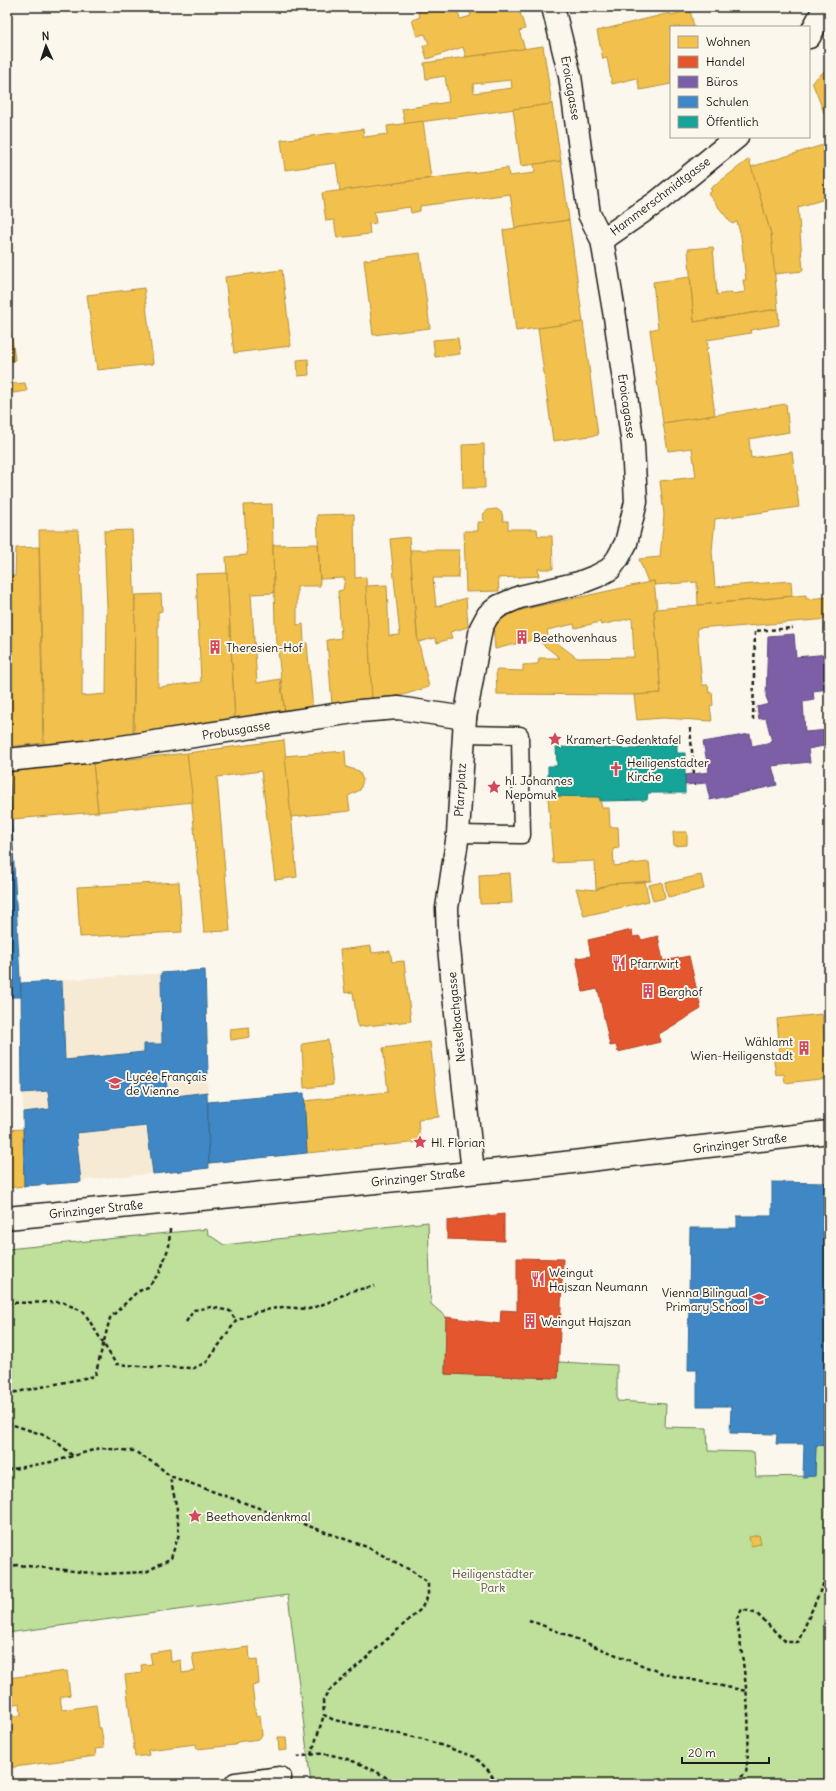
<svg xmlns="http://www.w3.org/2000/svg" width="836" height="1791" viewBox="0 0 836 1791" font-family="Delius,sans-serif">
	<rect width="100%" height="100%" fill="#fbf7ec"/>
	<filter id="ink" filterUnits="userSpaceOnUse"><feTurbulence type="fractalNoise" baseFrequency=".025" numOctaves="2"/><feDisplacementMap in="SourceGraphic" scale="8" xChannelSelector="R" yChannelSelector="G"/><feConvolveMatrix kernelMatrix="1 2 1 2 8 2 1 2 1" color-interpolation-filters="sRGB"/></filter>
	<g filter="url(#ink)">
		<polygon fill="#f6ead5" points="205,970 209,1168 24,1186 21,983"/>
		<polygon fill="#bee09a" stroke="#6d7e5b" points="428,1222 431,1304 446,1317 445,1374 558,1378 559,1362 617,1365 617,1401 666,1404 665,1427 707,1428 708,1451 754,1452 756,1477 815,1476 816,1445 828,1446 829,1415 829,1784 311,1784 288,1595 7,1633 7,1249 207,1229 208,1234 224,1245"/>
		<g fill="#f2c14e" stroke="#b2903f" fill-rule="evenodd">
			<polygon points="456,7 460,19 471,16 468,7 511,7 514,13 520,12 525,29 519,31 525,49 466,57 463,47 427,59 423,46 429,44 425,34 417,36 412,20 420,17 417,8"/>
			<polygon points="690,10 694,27 671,27 671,84 640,90 637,78 612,84 607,58 603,59 597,31 670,13 671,15"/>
			<path d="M 543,46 L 552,104 L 405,124 L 402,109 L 449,102 L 445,76 L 426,79 L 424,63 ZM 511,80 L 512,88 L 474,93 L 473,84 Z"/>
			<polygon points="829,67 829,125 812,82"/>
			<polygon points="552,104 561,161 521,166 513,109"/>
			<polygon points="423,121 431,178 340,191 336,163 285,170 281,140 363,129 364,137 388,134 387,126"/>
			<polygon points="823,145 829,164 829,198 798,207 803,271 774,274 771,234 751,167"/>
			<polygon points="749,159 771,234 778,309 694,322 688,249 713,247 717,295 732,292 732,294 745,292 743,280 746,280 741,236 737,222 732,224 708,194 712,191 710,189"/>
			<polygon points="561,161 569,220 515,228 510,194 420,206 420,211 411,213 410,207 374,212 376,223 369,224 370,234 337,238 334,220 326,221 322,193 508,168 509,176 535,173 534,164"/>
			<polygon points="569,220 583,322 516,331 503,230"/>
			<polygon points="420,253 430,328 373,335 364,260"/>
			<polygon points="282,270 291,346 234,353 225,277"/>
			<polygon points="690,277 694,322 778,309 779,325 750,330 751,333 707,340 708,349 706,349 715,415 663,423 650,330 658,328 653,282"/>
			<polygon points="144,288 153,364 97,370 87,295"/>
			<polygon points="7,304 15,360 7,361"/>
			<polygon points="583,322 598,435 553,441 538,328"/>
			<polygon points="458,338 460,354 435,357 433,340"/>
			<polygon points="308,359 309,375 298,376 297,360"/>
			<polygon points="25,383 27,391 13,393 12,384"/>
			<polygon points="786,404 789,432 749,439 751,458 792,452 799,507 715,519 712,551 715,587 791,581 792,596 698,605 697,582 654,585 654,581 648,582 639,559 660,557 664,515 660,481 696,477 692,448 668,451 663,423"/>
			<polygon points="484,444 485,488 463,488 462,445"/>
			<polygon points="272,504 274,593 251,594 257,683 280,679 285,713 235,719 226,557 247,555 244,505"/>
			<polygon points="497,509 502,513 503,521 508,521 508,529 537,529 538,536 552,536 553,569 538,569 539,576 498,578 499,591 466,592 464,531 478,531 478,522 484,522 483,514 488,510"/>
			<polygon points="354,514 355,578 366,577 372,699 332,705 327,640 341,638 338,591 343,590 345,578 320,579 317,515"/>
			<polygon points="39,530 78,530 82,607 82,696 106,694 107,607 104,531 132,530 135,613 133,739 44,747"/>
			<polygon points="409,537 417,635 429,687 403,695 372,699 366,586 387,585 389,636 400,635 390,539"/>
			<polygon points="318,544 320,586 297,586 297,625 303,624 304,643 307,643 313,710 285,713 275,625 273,545"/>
			<polygon points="39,547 43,743 7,747 7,576 15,576 16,548"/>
			<polygon points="410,550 459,550 458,578 433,578 436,607 466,598 468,627 450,632 452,638 437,643 435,638 418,642"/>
			<polygon points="227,573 235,723 134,733 135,595 161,594 162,611 158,612 158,687 201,682 196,574"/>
			<path d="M 654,581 L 657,609 L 654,611 L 661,693 L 634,695 L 497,694 L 496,670 L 523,671 L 523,665 L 538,664 L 539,658 L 560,658 L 536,639 L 495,649 L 493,624 L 512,612 ZM 632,618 L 634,657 L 577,658 L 548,636 L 547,630 L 574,624 L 575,628 L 600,622 L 601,625 Z"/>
			<polygon points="806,595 806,599 829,597 829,619 722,628 722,626 697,628 702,685 708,685 709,693 712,692 713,705 710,706 712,721 663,718 637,720 634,695 661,693 654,611 657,609"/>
			<polygon points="284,740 297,877 275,880 261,771 217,777 230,931 204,932 187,753"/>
			<polygon points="345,751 346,767 359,771 363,780 360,790 348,796 350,811 291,817 285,756"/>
			<polygon points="187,753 193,802 98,812 93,763"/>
			<polygon points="93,763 98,812 12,819 9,771"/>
			<polygon points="548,796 599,797 602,808 609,808 610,827 618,827 619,848 613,849 614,866 649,862 651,881 609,884 596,890 595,861 553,863"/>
			<polygon points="673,832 687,832 687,845 674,846"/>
			<polygon points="510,873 512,903 480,904 479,875"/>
			<polygon points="701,875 704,889 668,897 665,883"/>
			<polygon points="179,882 182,932 80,937 77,887"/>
			<polygon points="645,882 649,901 584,916 576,888 596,890 609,884"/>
			<polygon points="662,882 665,898 653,901 649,885"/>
			<polygon points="371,946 372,953 390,951 392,962 404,961 411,1021 358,1027 353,992 345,993 340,950"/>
			<polygon points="822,1014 825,1043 829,1043 829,1078 785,1083 784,1074 776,1075 773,1054 780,1053 777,1019"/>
			<polygon points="249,1027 250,1037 231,1040 230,1029"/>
			<polygon points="328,1040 333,1085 304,1088 302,1044"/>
			<polygon points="430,1042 439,1117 418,1119 420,1142 307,1153 304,1101 388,1092 383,1048"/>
			<polygon points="23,1129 24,1186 7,1188 7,1130"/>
			<polygon points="759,1535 761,1544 751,1546 749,1537"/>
			<polygon points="249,1647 250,1660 257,1659 259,1684 252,1686 256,1716 260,1715 262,1735 259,1739 237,1742 235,1745 197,1749 196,1744 148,1750 149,1755 135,1757 125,1675 142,1673 141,1665 152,1664 150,1653 170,1650 171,1662 181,1660 182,1673 195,1671 192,1654"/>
			<polygon points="67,1671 70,1695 60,1697 62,1710 96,1705 99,1728 101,1728 104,1748 95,1749 96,1756 7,1768 7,1717 21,1715 20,1703 10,1705 7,1678"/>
			<polygon points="278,1737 286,1737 287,1750 279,1751"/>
		</g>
		<g fill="#e4572e" stroke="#a84529">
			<polygon points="632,930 633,937 639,936 642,940 658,936 663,961 689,956 701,1009 659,1034 660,1042 618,1052 616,1045 610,1046 598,989 583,992 576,958 591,956 588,940"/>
			<polygon points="504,1214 504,1241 447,1239 447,1221"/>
			<polygon points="517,1258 563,1259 558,1378 445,1374 446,1317 500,1324 501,1310 517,1311"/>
		</g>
		<polygon fill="#7b5ea7" stroke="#5e4a7d" points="794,634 796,657 829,654 829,689 813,691 814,700 803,702 805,732 829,730 829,745 808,749 810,762 772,766 777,785 710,800 706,783 685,785 685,775 709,772 703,742 750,734 752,746 772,742 766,718 759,719 757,707 769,704 766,697 768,636"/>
		<g fill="#3f88c5" stroke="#346892">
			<polygon points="7,771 9,771 21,997 7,997"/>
			<polygon points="205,970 208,1074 166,1079 168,1097 207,1092 209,1168 153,1174 147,1126 76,1133 81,1182 24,1186 23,1112 50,1109 48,1091 22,1093 21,983 62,981 65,1060 144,1052 144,1044 162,1044 161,973"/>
			<polygon points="304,1093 307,1153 209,1163 208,1102"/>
			<polygon points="772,1182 829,1183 828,1446 816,1445 815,1476 803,1477 804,1444 776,1444 777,1434 730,1433 731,1406 697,1406 697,1370 688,1370 690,1228 737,1228 737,1216 772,1216"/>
		</g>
		<polygon fill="#17a398" stroke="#187a73" points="677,738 677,753 685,753 685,793 648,793 647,800 601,801 599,797 556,796 556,780 548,780 548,766 557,766 556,747 638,749 638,740"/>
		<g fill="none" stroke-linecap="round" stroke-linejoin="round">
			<defs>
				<polyline id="service" points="458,834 522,835 520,735 464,734"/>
				<g id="minor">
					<polyline points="809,37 825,7"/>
					<polyline points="602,240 657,202 737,137"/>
					<polyline points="7,760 95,751 360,711 398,708 465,718"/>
					<polyline points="473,1172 448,939 447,908 458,834 465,718 481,628 488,615 499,606 520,597 579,583 597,576 610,569 618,558 626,543 636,502 633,445 615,317 602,240 589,214 570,76 553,7"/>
					<polyline points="236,1784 280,1778"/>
				</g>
				<polyline id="tertiary" points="7,1218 530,1167 829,1132"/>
			</defs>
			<use href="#service" stroke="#1c1c1c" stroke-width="19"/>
			<use href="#minor" stroke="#1c1c1c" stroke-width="25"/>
			<use href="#tertiary" stroke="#1c1c1c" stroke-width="25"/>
			<g stroke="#1c1c1c" stroke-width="2.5" stroke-dasharray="4 3" stroke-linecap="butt">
				<polyline points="753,720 755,631 793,628"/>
				<polyline points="690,728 694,774"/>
				<polyline points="695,784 695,786"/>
				<polyline points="7,1303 62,1302 84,1312 116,1364 152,1367 194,1368 207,1362 236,1321 256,1312 282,1307 309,1309 329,1302 351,1291 375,1286"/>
				<polyline points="186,1322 194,1310 211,1307 230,1311 236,1321"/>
				<polyline points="7,1394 95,1376 110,1318 137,1292 148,1287 160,1272 169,1246 170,1229"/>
				<polyline points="7,1423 41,1434 57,1442 73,1456"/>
				<polyline points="7,1470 56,1461 100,1448 134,1451 157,1465 170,1476 367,1547 412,1571 428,1583 428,1596 421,1609 329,1691 323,1701 324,1715 334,1720 423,1739 475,1757 489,1771 497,1784"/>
				<polyline points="7,1566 19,1565 100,1574 146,1572 171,1558 179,1534 177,1509 170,1477"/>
				<polyline points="529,1620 664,1674 746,1691"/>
				<polyline points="311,1755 324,1715"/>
				<path d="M 297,1757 C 305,1756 316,1753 324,1754 C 346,1756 378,1770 395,1784"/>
				<path d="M 729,1784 L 735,1782 L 746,1773 C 753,1721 744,1670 737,1619 L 742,1609 L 757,1614 L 786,1642 L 798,1642 L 825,1580 L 829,1582"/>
			</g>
			<use href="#service" stroke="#fbf7ec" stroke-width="16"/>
			<use href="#minor" stroke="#fbf7ec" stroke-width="22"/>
			<use href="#tertiary" stroke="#fbf7ec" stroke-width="22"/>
		</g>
	</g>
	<defs>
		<symbol id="building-bare" viewBox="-9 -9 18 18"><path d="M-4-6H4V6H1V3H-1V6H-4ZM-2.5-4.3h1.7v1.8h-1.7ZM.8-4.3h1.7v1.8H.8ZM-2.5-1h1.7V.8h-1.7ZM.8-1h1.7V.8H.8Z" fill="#d1495b" stroke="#fbf7ec" stroke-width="2.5" paint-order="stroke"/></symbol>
		<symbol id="sight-bare" viewBox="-9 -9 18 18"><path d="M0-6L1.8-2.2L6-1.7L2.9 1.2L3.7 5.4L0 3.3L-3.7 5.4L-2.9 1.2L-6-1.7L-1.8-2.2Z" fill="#d1495b" stroke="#fbf7ec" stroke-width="2.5" paint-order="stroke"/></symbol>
		<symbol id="church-bare" viewBox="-9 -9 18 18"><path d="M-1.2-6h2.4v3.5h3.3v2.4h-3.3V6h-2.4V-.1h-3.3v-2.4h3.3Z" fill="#d1495b" stroke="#fbf7ec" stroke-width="2.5" paint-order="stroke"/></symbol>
		<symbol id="restaurant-bare" viewBox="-9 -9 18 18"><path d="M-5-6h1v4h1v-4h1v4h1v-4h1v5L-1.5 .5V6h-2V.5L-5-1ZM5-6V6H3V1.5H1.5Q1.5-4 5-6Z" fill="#d1495b" stroke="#fbf7ec" stroke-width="2.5" paint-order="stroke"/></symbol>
		<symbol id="school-bare" viewBox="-9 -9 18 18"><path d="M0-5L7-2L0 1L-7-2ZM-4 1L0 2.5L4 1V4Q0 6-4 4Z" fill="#d1495b" stroke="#fbf7ec" stroke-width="2.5" paint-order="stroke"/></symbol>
	</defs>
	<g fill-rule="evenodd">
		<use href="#building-bare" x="512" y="627" width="20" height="20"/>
		<use href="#building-bare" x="205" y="637" width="20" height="20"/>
		<use href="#sight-bare" x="545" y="729" width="20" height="20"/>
		<use href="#church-bare" x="606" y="759" width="20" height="20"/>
		<use href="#sight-bare" x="484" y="777" width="20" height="20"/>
		<use href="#restaurant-bare" x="609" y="953" width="20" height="20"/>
		<use href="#building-bare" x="638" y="981" width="20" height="20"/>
		<use href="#building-bare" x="794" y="1038" width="20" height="20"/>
		<use href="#school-bare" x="105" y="1073" width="20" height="20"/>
		<use href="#sight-bare" x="410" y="1132" width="20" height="20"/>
		<use href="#restaurant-bare" x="528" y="1269" width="20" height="20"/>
		<use href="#school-bare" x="749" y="1289" width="20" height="20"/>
		<use href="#building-bare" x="520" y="1311" width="20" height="20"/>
		<use href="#sight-bare" x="185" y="1506" width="20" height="20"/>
	</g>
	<g text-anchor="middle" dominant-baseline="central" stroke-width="4" stroke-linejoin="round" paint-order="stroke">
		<g font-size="12" fill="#1c1c1c" stroke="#fbf7ec">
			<text transform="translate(571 88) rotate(80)">Eroicagasse</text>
			<text transform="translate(660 196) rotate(-37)">Hammerschmidtgasse</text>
			<text transform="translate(627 406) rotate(82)">Eroicagasse</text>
			<text transform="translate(236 730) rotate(-9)">Probusgasse</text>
			<text transform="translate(460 790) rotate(-87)">Pfarrplatz</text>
			<text transform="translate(456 1017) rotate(-96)">Nestelbachgasse</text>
			<text transform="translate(740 1143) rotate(-7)">Grinzinger Straße</text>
			<text transform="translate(418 1177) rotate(-6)">Grinzinger Straße</text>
			<text transform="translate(96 1209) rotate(-6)">Grinzinger Straße</text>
		</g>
		<g font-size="12" fill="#1c1c1c" stroke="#fbf7ec" text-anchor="start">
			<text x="533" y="637">Beethovenhaus</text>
			<text x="226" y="647">Theresien-Hof</text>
			<text x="566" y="739">Kramert-Gedenktafel</text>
			<text x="627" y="762">Heiligenstädter<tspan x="627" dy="14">Kirche</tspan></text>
			<text x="505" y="780">hl. Johannes<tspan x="505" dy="14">Nepomuk</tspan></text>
			<text x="630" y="963">Pfarrwirt</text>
			<text x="659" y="991">Berghof</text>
			<text x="793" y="1041" text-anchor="end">Wählamt<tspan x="793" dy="14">Wien-Heiligenstadt</tspan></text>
			<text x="126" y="1076">Lycée Français<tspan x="126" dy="14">de Vienne</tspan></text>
			<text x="431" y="1142">Hl. Florian</text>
			<text x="549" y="1272">Weingut<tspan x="549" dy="14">Hajszan Neumann</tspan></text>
			<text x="748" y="1292" text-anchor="end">Vienna Bilingual<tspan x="748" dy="14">Primary School</tspan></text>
			<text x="541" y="1321">Weingut Hajszan</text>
			<text x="206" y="1516">Beethovendenkmal</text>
		</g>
		<g font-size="12" fill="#4d5742" stroke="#fbf7ec">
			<text x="493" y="1573">Heiligenstädter<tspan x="493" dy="14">Park</tspan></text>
		</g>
	</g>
	<rect width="836" height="1791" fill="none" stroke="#fbf7ec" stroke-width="24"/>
	<rect x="12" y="12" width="812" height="1767" fill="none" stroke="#1c1c1c" stroke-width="1.5" filter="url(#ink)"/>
	<rect x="670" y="26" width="140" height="112" fill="#fbf7ec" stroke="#a29f99"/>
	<rect x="678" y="36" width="20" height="12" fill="#f2c14e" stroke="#a29f99"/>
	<text x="706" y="46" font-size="12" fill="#1c1c1c">Wohnen</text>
	<rect x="678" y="56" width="20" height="12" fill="#e4572e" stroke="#a29f99"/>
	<text x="706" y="66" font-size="12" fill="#1c1c1c">Handel</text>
	<rect x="678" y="76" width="20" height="12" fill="#7b5ea7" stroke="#a29f99"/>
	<text x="706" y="86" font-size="12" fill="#1c1c1c">Büros</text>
	<rect x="678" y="96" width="20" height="12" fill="#3f88c5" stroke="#a29f99"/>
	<text x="706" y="106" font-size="12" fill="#1c1c1c">Schulen</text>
	<rect x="678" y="116" width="20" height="12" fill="#17a398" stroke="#a29f99"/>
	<text x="706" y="126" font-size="12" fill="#1c1c1c">Öffentlich</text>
	<g transform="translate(46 46) rotate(357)" stroke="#fbf7ec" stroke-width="3" paint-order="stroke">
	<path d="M0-3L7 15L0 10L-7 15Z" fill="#1c1c1c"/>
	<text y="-6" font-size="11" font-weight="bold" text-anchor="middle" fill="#1c1c1c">N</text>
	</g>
	<path d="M682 1757v6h87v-6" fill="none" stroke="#1c1c1c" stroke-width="2"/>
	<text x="688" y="1757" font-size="12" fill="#1c1c1c" stroke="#fbf7ec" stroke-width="3" paint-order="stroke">20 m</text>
</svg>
